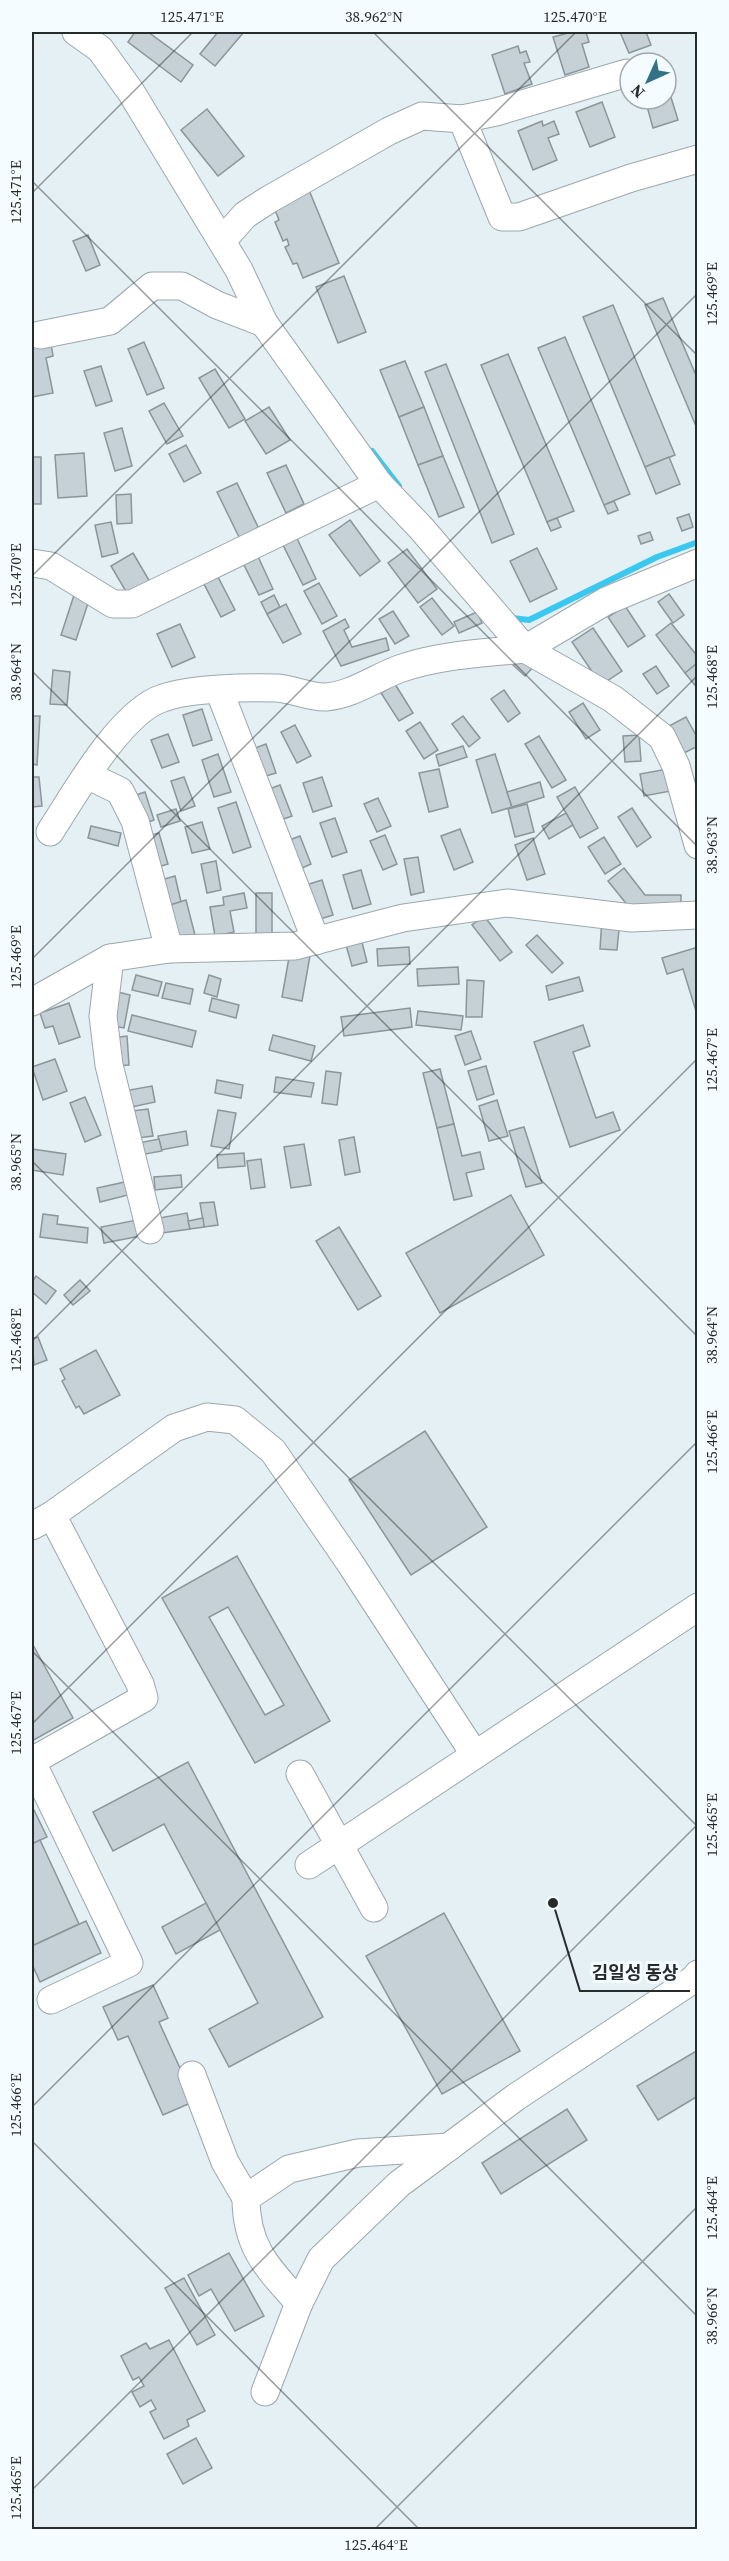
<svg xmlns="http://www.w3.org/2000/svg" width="729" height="2561" viewBox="0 0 729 2561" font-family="'Source Serif 4','Noto Sans KR',serif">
	<rect width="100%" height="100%" fill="#e4f0f4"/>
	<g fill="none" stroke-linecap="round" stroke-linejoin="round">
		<g stroke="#3ac8f0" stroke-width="6">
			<polyline points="372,451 399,486"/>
			<polyline points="512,618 529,620 657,557 698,542"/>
		</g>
	</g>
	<g fill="#c5d1d6" stroke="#8b969a" stroke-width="1.5" fill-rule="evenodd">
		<polygon points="135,32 148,32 193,65 181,82 128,42"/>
		<polygon points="218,32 244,32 215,66 200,54"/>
		<polygon points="572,32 586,32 589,42 582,44 589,67 565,75 553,37"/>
		<polygon points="620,32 646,32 651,45 629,53"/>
		<polygon points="518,46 520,53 526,51 530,62 524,63 532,84 505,94 492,55"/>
		<polygon points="666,81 678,120 653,128 645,99 666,99"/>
		<polygon points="602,102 615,137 590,147 576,112"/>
		<polygon points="207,109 244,156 218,176 181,130"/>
		<polygon points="542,121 543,126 554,121 559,134 548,138 557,160 533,170 518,131"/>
		<polygon points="309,190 339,263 303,278 297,263 293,264 285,247 289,245 287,239 283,241 275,222 279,220 273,205"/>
		<polygon points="88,235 100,265 86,271 73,241"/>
		<polygon points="344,276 366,332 338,343 316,287"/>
		<polygon points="663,298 698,380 698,431 645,305"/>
		<polygon points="613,305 675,455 645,467 583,317"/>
		<polygon points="565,337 630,494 604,505 538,348"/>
		<polygon points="50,338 53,356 46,358 53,393 32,397 32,341"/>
		<polygon points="144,342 164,388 147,395 128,349"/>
		<polygon points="508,354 574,511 547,522 481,365"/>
		<polygon points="405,361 424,407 399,417 380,370"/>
		<polygon points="446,364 514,534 492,543 425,372"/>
		<polygon points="101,366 112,401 96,406 84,371"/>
		<polygon points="215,369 245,419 229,428 199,378"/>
		<polygon points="164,403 183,436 167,444 149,411"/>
		<polygon points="269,407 290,440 266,454 245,421"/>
		<polygon points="424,407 443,456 418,465 399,417"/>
		<polygon points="122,428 132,466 115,471 104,433"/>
		<polygon points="186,445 201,473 184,482 169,454"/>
		<polygon points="84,453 87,496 58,498 55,455"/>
		<polygon points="443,456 464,507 439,517 418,465"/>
		<rect x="32" y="457" width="9" height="47"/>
		<polygon points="669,457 680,484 656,494 645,467"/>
		<polygon points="286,465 304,504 286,513 267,473"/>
		<polygon points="237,483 259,529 240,539 217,492"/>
		<polygon points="131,494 132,523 117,524 116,495"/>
		<polygon points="614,501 618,510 608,514 604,505"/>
		<polygon points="689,514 693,527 682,531 677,518"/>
		<polygon points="557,518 561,527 551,531 547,522"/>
		<polygon points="350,520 380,561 360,576 329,535"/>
		<polygon points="111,522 118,553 102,557 95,525"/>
		<polygon points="294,532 316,579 303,585 280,539"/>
		<polygon points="650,532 653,540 641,544 638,536"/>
		<polygon points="537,548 557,589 530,602 510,561"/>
		<polygon points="407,549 437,589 418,603 388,563"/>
		<polygon points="255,550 273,589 259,595 240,557"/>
		<polygon points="133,553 150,582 128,595 111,566"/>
		<polygon points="216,573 235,610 221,617 202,580"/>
		<polygon points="319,583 337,616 322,624 304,591"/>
		<polygon points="77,586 92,591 76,640 61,635"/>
		<polygon points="669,594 684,615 673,623 658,602"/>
		<polygon points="274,595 280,607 267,614 261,602"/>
		<polygon points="432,598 454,626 442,635 420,607"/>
		<polygon points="286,604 301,634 283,643 267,614"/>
		<polygon points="625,606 645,636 628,647 608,617"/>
		<polygon points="393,611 409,636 395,644 379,619"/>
		<polygon points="477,612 482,623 459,633 454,622"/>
		<polygon points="345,619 349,627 344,630 352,647 386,638 389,650 341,666 323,631"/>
		<polygon points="671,623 698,657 698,663 685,673 656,635"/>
		<polygon points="180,624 195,657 172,667 157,634"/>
		<polygon points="593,628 622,671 601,685 572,642"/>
		<polygon points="525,653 536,664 525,676 513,665"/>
		<polygon points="696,664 698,666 698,689 685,673"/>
		<polygon points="656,666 669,686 657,694 643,674"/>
		<polygon points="53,670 70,672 67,705 50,704"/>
		<polygon points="395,684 413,713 399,721 381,693"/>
		<polygon points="504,690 520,713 508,722 491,699"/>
		<polygon points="583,703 600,730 586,739 569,712"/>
		<polygon points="202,709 212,740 193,746 183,715"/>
		<polygon points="32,716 40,716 37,765 32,764"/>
		<polygon points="463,716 480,738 469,747 452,724"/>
		<polygon points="686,717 698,739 698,746 684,753 669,726"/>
		<polygon points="420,722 438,750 424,759 406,731"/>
		<polygon points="295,725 311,756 297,763 281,732"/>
		<polygon points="168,734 179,762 162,768 151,740"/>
		<polygon points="639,735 641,761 625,762 623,736"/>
		<polygon points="539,736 566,780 552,788 525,744"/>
		<polygon points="266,744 276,773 259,778 250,750"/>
		<polygon points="463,746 467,757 439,766 436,755"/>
		<polygon points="218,754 231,792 214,797 202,760"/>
		<polygon points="495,754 512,807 492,813 476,760"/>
		<polygon points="439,769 448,807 429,812 419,773"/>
		<polygon points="667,769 671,791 644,796 640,774"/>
		<polygon points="32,777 39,777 42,806 32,807"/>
		<polygon points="184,777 195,806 181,811 171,781"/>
		<polygon points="322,777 332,806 313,812 303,783"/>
		<polygon points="540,782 544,797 512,807 507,792"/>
		<polygon points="280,785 292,816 275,822 264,791"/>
		<polygon points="575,787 598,828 580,838 557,797"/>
		<polygon points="145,792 154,820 140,825 130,797"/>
		<polygon points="378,798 391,826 377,832 364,804"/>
		<polygon points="236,802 251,847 233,853 218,808"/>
		<polygon points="527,804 534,832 515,837 508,809"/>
		<polygon points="632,808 651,837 637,847 618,817"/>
		<polygon points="176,809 180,821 161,827 157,815"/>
		<polygon points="566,813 573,825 549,839 542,826"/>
		<polygon points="335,818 347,852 332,857 320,823"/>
		<polygon points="202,822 210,849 192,853 185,827"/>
		<polygon points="91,826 121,833 118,846 88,838"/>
		<polygon points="460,829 473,862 454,870 441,836"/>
		<polygon points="159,833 168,864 151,869 142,838"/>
		<polygon points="385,835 397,864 383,870 370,841"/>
		<polygon points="300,836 311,864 295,871 284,842"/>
		<polygon points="604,837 621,864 605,874 588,847"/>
		<polygon points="533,838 545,874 527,880 515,845"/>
		<polygon points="418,857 424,892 411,895 404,859"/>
		<polygon points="216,861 221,890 207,893 201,864"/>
		<polygon points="624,868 645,895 681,895 681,907 629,907 608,881"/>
		<polygon points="361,870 371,904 353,909 343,875"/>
		<polygon points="175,876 181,902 167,906 161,880"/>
		<polygon points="322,880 333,915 314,921 303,886"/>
		<polygon points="244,893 247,908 230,911 234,932 215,936 210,907 224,905 223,897"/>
		<rect x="256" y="893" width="16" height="43"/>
		<polygon points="186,900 195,935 176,940 167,906"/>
		<polygon points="484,916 512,952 500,961 472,925"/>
		<polygon points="602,918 620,919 617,950 600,949"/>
		<polygon points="360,934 367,962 352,966 344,938"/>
		<polygon points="537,935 563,963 552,973 526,945"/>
		<polygon points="291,946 311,950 302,1001 282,997"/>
		<polygon points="409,947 410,964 378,966 377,949"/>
		<polygon points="698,947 698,1011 696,1011 683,969 667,974 662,958"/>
		<polygon points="458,967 459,984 418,986 417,969"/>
		<polygon points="136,975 162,982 158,996 132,990"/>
		<polygon points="209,975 221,979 217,997 204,993"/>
		<polygon points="579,977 583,991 549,1000 546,986"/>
		<polygon points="467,980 484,981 482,1017 466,1017"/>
		<polygon points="166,983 193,989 190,1004 162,998"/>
		<polygon points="114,991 130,995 124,1028 107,1025"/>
		<polygon points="212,998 239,1005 236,1018 209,1011"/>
		<polygon points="69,1003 80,1037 59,1044 53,1026 45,1028 40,1013"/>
		<polygon points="410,1008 412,1027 344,1036 341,1017"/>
		<polygon points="418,1011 463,1016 461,1030 416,1025"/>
		<polygon points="132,1015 196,1031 192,1047 128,1031"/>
		<polygon points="583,1025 590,1046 573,1052 596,1118 613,1112 620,1130 570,1147 534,1042"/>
		<polygon points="471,1031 481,1059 465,1065 455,1036"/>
		<polygon points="273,1035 315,1046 311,1061 269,1050"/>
		<polygon points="127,1036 129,1065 114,1066 112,1038"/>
		<polygon points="55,1059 67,1091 43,1100 32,1067"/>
		<polygon points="486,1066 494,1094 477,1100 468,1071"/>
		<polygon points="440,1069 454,1124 437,1128 423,1073"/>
		<polygon points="326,1071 341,1073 337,1105 322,1103"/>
		<polygon points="276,1077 314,1083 311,1097 274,1092"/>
		<polygon points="217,1080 243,1085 241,1098 215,1093"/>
		<polygon points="152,1086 155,1102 127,1108 124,1091"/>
		<polygon points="85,1097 101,1135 85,1142 70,1103"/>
		<polygon points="497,1100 508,1136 489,1141 479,1106"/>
		<polygon points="148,1109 153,1136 137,1138 132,1111"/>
		<polygon points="218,1110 236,1113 229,1149 211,1146"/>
		<polygon points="454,1124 462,1156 480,1152 484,1169 466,1173 472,1196 454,1200 437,1128"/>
		<polygon points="524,1127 542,1183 526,1187 509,1131"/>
		<polygon points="186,1131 188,1145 161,1150 158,1136"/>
		<polygon points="354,1137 360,1172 345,1175 339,1140"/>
		<polygon points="159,1139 162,1151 140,1155 138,1143"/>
		<polygon points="304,1144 311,1185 291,1188 284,1147"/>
		<polygon points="32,1149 66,1154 63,1175 32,1170"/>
		<polygon points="244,1153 245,1166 218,1168 217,1155"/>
		<polygon points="261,1159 265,1187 251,1189 247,1161"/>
		<polygon points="181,1175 182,1187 155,1190 154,1177"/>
		<polygon points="125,1182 128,1195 100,1202 97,1188"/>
		<polygon points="511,1195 544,1255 440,1313 406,1253"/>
		<polygon points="214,1202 218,1225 204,1227 200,1203"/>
		<polygon points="187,1213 190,1229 162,1233 159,1218"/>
		<polygon points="43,1214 58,1216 57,1224 88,1228 87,1243 40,1237"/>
		<polygon points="203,1218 204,1227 190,1229 188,1221"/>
		<polygon points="142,1219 146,1235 104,1243 101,1227"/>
		<polygon points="339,1227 381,1296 358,1310 316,1241"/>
		<polygon points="36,1276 56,1291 46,1304 32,1292 32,1282"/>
		<polygon points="80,1280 90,1291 73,1305 64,1295"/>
		<polygon points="38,1337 47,1360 34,1365 32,1339"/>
		<polygon points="96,1350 120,1395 84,1414 79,1406 76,1408 62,1381 65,1379 60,1369"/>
		<polygon points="425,1431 487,1527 411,1575 349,1480"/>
		<path d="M 237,1556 L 330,1721 L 255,1763 L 162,1598 ZM 228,1607 L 284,1705 L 265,1715 L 209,1617 Z"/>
		<polygon points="32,1643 73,1718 32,1741"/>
		<polygon points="188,1762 323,2017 229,2067 209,2029 258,2003 206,1903 164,1824 113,1851 93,1812"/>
		<polygon points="33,1808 47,1837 32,1844 32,1809"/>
		<polygon points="40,1840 79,1924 32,1946 32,1844"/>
		<polygon points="206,1903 220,1930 176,1954 162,1927"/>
		<polygon points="444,1913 520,2051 442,2094 366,1956"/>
		<polygon points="86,1921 101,1953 40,1982 32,1964 32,1946"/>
		<polygon points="153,1985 168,2018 159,2022 195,2101 163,2115 128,2036 118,2040 103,2007"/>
		<polygon points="698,2050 698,2096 658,2120 637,2086"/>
		<polygon points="567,2109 587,2140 501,2194 482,2163"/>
		<polygon points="229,2253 264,2316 235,2331 211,2289 199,2296 188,2275"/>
		<polygon points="184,2278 215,2335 197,2345 165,2288"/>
		<polygon points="169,2340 205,2411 187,2420 189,2426 164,2439 150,2412 156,2409 151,2400 140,2407 132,2392 144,2386 139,2377 133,2380 121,2356 146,2343 150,2349"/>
		<polygon points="196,2438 212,2468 183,2484 167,2454"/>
	</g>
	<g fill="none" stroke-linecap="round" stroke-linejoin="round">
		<defs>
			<g id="minor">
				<polyline points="462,119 502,217 519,217 631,178 698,159"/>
				<polyline points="222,241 245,215 268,200 389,131 422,116 462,119 496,112 627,73"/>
				<polyline points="40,335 110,321 152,286 182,286 217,305 264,323"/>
				<polyline points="32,563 51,566 113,604 132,604 379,484"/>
				<polyline points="698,563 606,601 525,649 613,699 662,737 676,766 698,845"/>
				<polyline points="219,690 316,941"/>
				<polyline points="87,775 120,791 135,821 169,949"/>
				<path d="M 50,832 C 74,795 121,711 163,698 C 192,688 247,687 277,688 C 293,689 311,698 326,697 C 352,695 375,678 399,669 C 438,655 483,653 525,649 L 421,528 L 379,484 L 264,323 L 239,270 L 131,92 L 100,49 L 76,32"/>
				<polyline points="110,958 169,949 295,946 403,918 507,903 632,918 698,915"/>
				<polyline points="32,1002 110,958 103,1016 109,1065 150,1230"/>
				<polyline points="32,1526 52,1515 174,1428 207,1417 235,1420 273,1451 348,1560 475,1755 698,1607"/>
				<polyline points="32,1761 144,1698 140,1684 52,1515"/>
				<polyline points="32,1762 129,1963 51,2000"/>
				<polyline points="300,1774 374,1908"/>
				<polyline points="309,1865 475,1755"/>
				<polyline points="192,2075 225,2162 246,2198"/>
				<path d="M 299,2303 C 268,2268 246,2248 246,2198 L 289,2169 L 358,2153 L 449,2147"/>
				<polyline points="265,2392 299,2303 321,2259 399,2184 516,2097 694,1979 698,1974"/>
			</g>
		</defs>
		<use href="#minor" stroke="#9ca8ac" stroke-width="29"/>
		<use href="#minor" stroke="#fff" stroke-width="27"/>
	</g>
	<path fill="none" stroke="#262b2c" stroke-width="1.5" stroke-opacity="0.45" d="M 373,32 L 698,356M 32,181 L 698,847M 32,193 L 193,32M 32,576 L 576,32M 32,671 L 698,1337M 32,959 L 698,293M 32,1161 L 698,1827M 32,1341 L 698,675M 32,1651 L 698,2317M 32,1724 L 698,1058M 32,2107 L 698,1441M 32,2141 L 420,2530M 32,2490 L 698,1824M 374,2530 L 698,2206"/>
	<path fill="none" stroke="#262b2c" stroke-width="2" d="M553 1903L580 1991H690"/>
	<circle fill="#262b2c" stroke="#f5fcff" stroke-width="2" cx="553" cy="1903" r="6"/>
	<g font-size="18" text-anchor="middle" font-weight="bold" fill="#262b2c" stroke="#f5fcff" stroke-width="6" stroke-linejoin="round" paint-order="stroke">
		<text x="635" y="1979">김일성 동상</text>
	</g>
	<rect width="729" height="2561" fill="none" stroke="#f5fcff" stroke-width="66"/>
	<g transform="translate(648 81) rotate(225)"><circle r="28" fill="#f5fcff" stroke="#a2a8ab" stroke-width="1.5"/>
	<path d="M0-4.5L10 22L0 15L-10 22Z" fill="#327186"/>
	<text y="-9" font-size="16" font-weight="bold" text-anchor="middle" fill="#262b2c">N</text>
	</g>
	<rect x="33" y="33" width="663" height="2495" fill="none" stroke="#262b2c" stroke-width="2"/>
	<g font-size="15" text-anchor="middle" fill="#262b2c">
		<text x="192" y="22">125.471°E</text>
		<text x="374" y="22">38.962°N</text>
		<text x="575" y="22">125.470°E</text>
		<text transform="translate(16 192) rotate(-90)" y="5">125.471°E</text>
		<text transform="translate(712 294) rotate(-90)" y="5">125.469°E</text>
		<text transform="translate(16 575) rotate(-90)" y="5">125.470°E</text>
		<text transform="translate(16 672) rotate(-90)" y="5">38.964°N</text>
		<text transform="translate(712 677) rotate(-90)" y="5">125.468°E</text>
		<text transform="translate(712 845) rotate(-90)" y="5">38.963°N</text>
		<text transform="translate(16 957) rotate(-90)" y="5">125.469°E</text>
		<text transform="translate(712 1060) rotate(-90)" y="5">125.467°E</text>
		<text transform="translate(16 1162) rotate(-90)" y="5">38.965°N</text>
		<text transform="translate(712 1335) rotate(-90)" y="5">38.964°N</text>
		<text transform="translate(16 1340) rotate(-90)" y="5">125.468°E</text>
		<text transform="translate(712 1442) rotate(-90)" y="5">125.466°E</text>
		<text transform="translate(16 1723) rotate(-90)" y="5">125.467°E</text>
		<text transform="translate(712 1825) rotate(-90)" y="5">125.465°E</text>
		<text transform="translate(16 2105) rotate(-90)" y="5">125.466°E</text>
		<text transform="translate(712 2208) rotate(-90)" y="5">125.464°E</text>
		<text transform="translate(712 2316) rotate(-90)" y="5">38.966°N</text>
		<text transform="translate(16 2488) rotate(-90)" y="5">125.465°E</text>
		<text x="376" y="2550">125.464°E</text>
	</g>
</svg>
